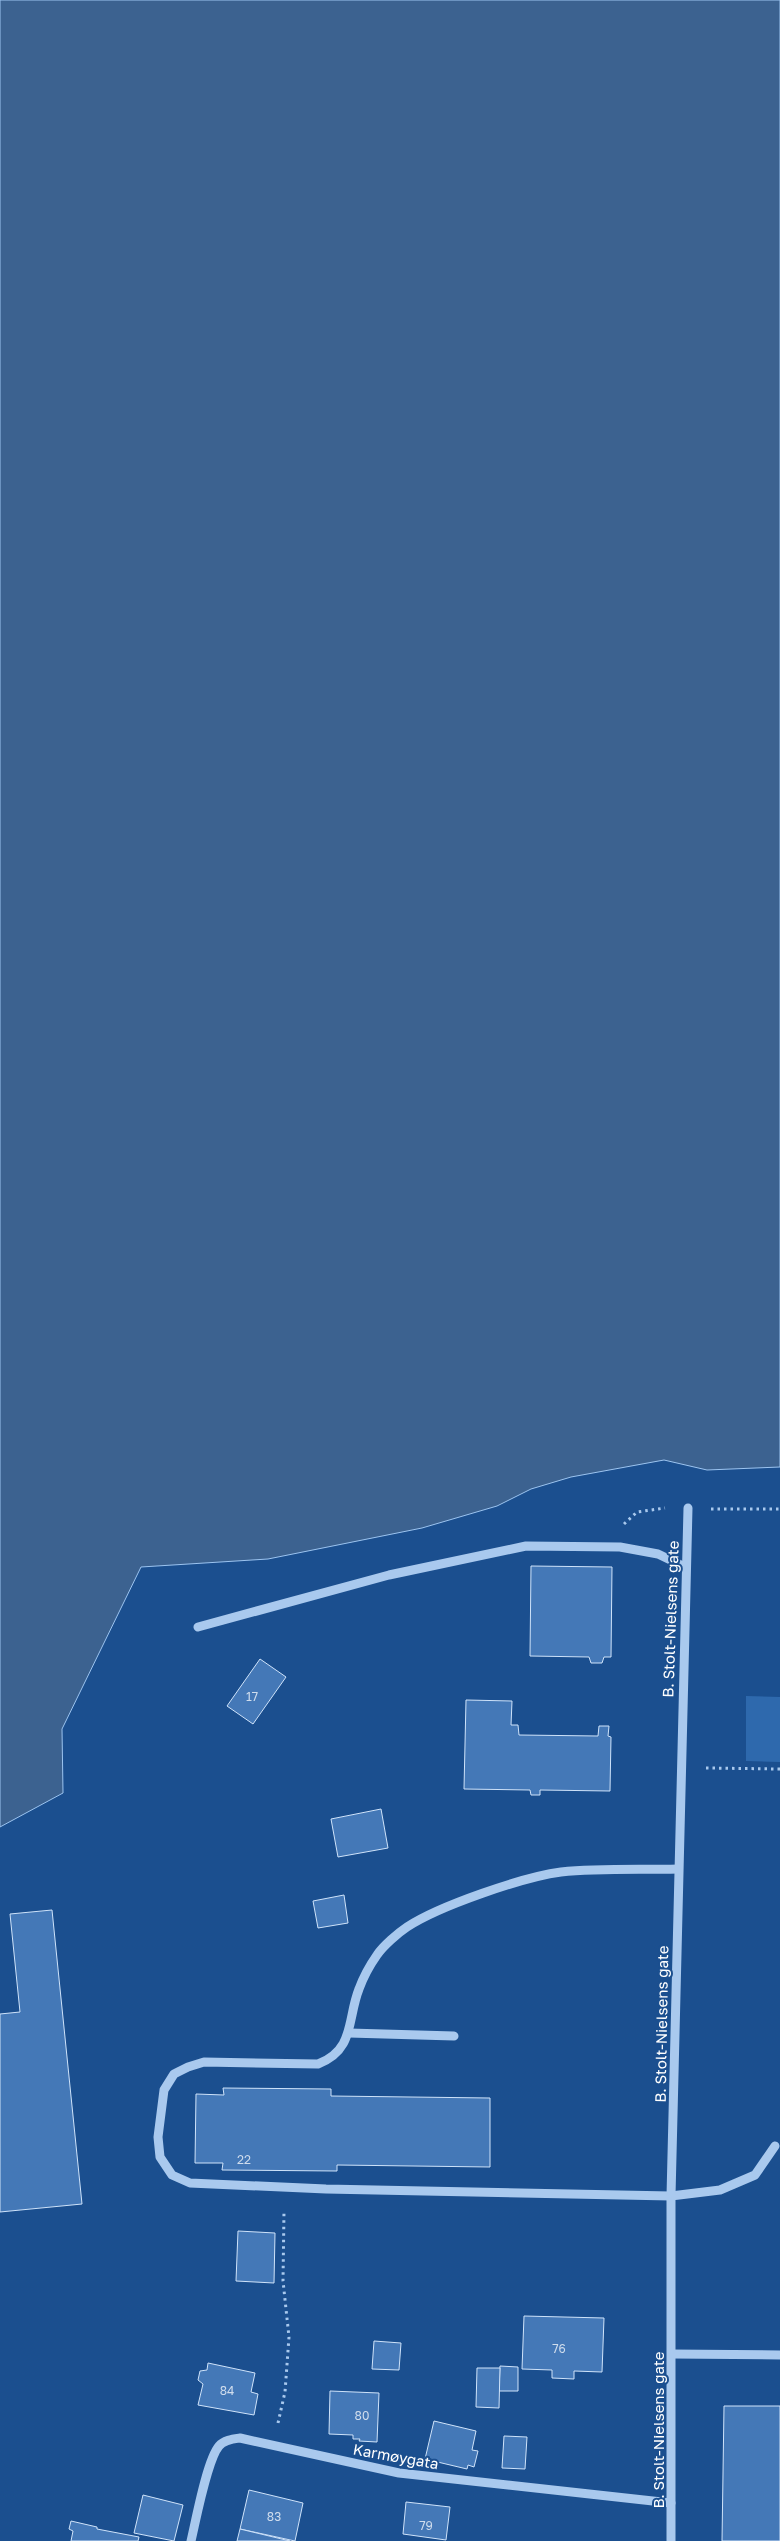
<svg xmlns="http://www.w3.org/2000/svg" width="780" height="2541" viewBox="0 0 780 2541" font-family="'Golos Text',sans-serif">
	<rect width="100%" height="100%" fill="#1b4f8f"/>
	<polygon fill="#2e69ad" points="746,1696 780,1697 780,1762 746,1761"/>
	<polygon fill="#3c6290" stroke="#9cc4f0" points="0,0 780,0 780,1467 707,1470 664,1460 571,1477 531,1489 497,1506 422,1528 268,1559 141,1567 62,1729 63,1793 0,1827"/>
	<g fill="#4478b7" stroke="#cfe3fa">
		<polygon points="531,1566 612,1567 611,1657 604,1657 602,1663 591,1663 589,1657 530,1656"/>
		<polygon points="260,1659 286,1677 253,1724 227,1706"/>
		<polygon points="466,1700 512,1701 511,1725 518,1725 519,1735 598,1736 599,1726 609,1726 608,1736 611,1737 610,1791 540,1790 540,1795 531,1795 530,1790 464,1789"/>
		<polygon points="381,1809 388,1848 338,1857 331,1819"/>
		<polygon points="344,1895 348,1923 318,1928 313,1901"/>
		<polygon points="52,1910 82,2204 0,2212 0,2014 20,2012 10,1914"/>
		<polygon points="223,2088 331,2089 331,2096 490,2098 490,2167 337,2165 337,2171 222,2170 223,2163 195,2163 196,2094 224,2095"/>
		<polygon points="238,2231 275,2233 274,2283 236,2281"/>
		<polygon points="524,2316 604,2318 602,2372 574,2371 574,2379 552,2378 552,2370 522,2369"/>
		<polygon points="374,2341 401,2343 399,2370 372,2369"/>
		<polygon points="208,2363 255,2373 251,2392 258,2394 254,2415 198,2405 203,2384 198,2380 200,2371 207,2370"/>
		<polygon points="500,2366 518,2367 518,2391 499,2391"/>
		<polygon points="477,2368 500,2368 499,2408 476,2407"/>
		<polygon points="330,2391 379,2393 377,2442 359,2441 360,2439 353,2439 353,2435 329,2434"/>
		<polygon points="724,2406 780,2406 780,2541 722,2541"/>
		<polygon points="434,2421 476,2431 472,2450 478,2451 474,2467 468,2465 467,2469 425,2459"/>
		<polygon points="504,2436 527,2437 525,2469 502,2468"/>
		<polygon points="249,2490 303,2503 295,2541 240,2529"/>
		<polygon points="143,2495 183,2505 174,2541 134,2533"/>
		<polygon points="406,2502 450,2507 446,2540 403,2534"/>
		<polygon points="71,2521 97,2527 97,2529 139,2537 138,2541 71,2541 73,2531 69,2529"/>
		<polygon points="240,2529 290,2541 237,2541"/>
	</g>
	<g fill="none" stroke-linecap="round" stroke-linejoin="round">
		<g stroke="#a9c9ee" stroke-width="3" stroke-dasharray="2.5 4" stroke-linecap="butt">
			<polyline points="711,1509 780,1509"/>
			<polyline points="624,1524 637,1512 665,1508"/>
			<polyline points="706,1768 780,1769"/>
			<polyline points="278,2423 285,2392 289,2337 283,2281 284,2211"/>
		</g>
		<g stroke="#a9c9ee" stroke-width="9">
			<polyline points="198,1627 389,1575 526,1546 620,1547 658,1554 685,1567"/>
			<path d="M 678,1869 C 639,1870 600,1868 561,1872 C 523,1877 439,1906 407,1927 C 398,1933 383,1946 377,1955 C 370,1965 363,1978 359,1989 C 347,2019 355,2050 318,2064 L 204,2062 L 188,2067 L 174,2074 L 164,2090 L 158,2137 L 160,2157 L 172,2175 L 190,2183 L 326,2189 L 671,2196 L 720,2190 L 755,2175 L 775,2146"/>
			<polyline points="349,2033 454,2036"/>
			<polyline points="672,2354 780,2355"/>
			<path d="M 191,2541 C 196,2520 207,2460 219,2446 C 224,2440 233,2439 240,2438 L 399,2473 L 671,2503"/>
			<polyline points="671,2541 671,2196 688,1508"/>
		</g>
	</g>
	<g text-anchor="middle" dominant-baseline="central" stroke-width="4" stroke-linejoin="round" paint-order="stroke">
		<g font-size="12" fill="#d0dded">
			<text x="252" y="1696">17</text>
			<text x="244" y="2159">22</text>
			<text x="559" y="2348">76</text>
			<text x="227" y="2390">84</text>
			<text x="362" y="2415">80</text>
			<text x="274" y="2516">83</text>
			<text x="426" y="2525">79</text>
		</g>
		<g font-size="15" fill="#fff" stroke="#1b4f8f">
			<text transform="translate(670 1619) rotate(-88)">B. Stolt-Nielsens gate</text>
			<text transform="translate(661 2024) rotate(-89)">B. Stolt-Nielsens gate</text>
			<text transform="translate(658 2430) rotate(-90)">B. Stolt-Nielsens gate</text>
			<text transform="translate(396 2456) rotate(10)">Karmøygata</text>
		</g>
	</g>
</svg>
